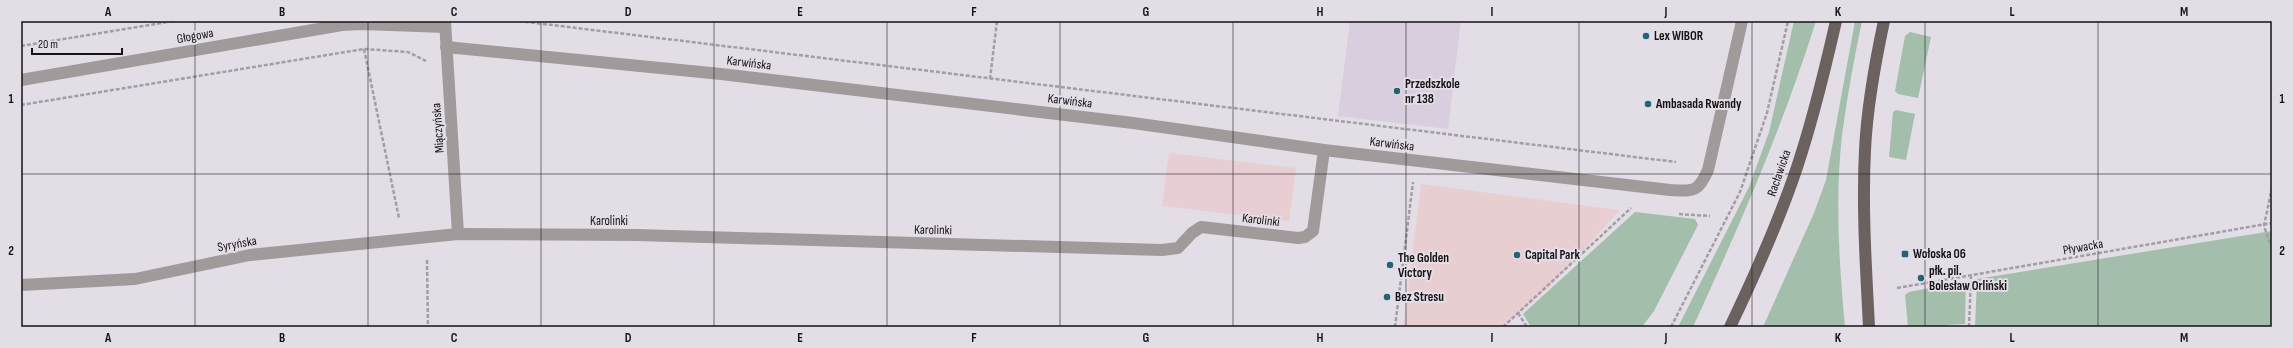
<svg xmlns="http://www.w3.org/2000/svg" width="2293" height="348" viewBox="0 0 2293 348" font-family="'Sofia Sans Condensed',sans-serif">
	<rect width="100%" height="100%" fill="#e3dde6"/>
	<polygon fill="#e9ced1" points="1421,184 1620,210 1546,290 1502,327 1403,327"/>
	<polygon fill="#e8ced2" points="1169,153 1296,168 1289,221 1162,206"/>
	<polygon fill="#d9cede" points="1350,21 1461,21 1448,129 1338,116"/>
	<g fill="#a3bfac">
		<path d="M 1794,21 L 1816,21 C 1783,126 1739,227 1693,327 L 1678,327 L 1749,187 L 1769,132 Z"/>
		<path d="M 1855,21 L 1862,21 C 1854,59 1847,97 1842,135 C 1835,199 1839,263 1845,327 L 1763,327 L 1814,213 L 1826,180 Z"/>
		<polygon points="1910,32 1931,37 1918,98 1898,94 1895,91 1905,36"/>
		<polygon points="1896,110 1915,114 1906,160 1889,157 1893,112"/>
		<polygon points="1635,212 1695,219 1698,225 1654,311 1642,327 1531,327 1523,314"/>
		<polygon points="2272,231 2272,327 1975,327 1977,279"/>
		<polygon points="1966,281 1965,324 1946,325 1946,327 1908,327 1905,295 1909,292"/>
	</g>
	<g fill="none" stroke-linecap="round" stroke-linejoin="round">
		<g stroke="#a39ea5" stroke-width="2.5" stroke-dasharray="4 2" stroke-linecap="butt">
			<polyline points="519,21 1676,162"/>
			<polyline points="21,46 174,21"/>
			<polyline points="364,49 399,218"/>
			<polyline points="990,79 997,21"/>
			<polyline points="21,105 364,49 408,52 426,61"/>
			<polyline points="2272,187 2264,226 2272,249"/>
			<polyline points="1679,214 1710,216"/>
			<polyline points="427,260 428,327"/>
			<polyline points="1897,288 2272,223"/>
			<polyline points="1518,313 1527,327"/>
			<polyline points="1395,327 1413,182"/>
			<polyline points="1503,327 1631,208"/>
			<polyline points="1671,327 1740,192 1767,113 1788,21"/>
			<polyline points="1969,327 1971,276"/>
		</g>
		<g stroke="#a09b9a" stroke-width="12">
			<polyline points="445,21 458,234"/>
			<path d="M 446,47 L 721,74 L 1133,123 L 1324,150 L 1670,190 C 1693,191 1698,193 1708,170 L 1742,21"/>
			<polyline points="21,80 342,25 362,24 445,27"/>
			<polyline points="21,285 135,279 250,255 458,234 637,235 1162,250 1178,248 1192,233 1201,227 1298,238 1305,237 1313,231 1324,150"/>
		</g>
		<g stroke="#6b6260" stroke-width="12">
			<path d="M 1730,327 C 1753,279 1775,230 1793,179 C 1811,128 1824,74 1836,21"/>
			<path d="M 1869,327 C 1866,268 1862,209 1865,150 C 1867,107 1875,63 1884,21"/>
		</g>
	</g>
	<path fill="none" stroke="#151316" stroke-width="1" stroke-opacity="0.55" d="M 195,21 L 195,327M 368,21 L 368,327M 541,21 L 541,327M 714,21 L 714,327M 887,21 L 887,327M 1060,21 L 1060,327M 1233,21 L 1233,327M 1406,21 L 1406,327M 1579,21 L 1579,327M 1752,21 L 1752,327M 1925,21 L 1925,327M 2098,21 L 2098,327M 21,174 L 2272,174"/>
	<g fill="#246278" stroke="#e3dde6" stroke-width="1.5">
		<circle cx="1646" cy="36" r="4"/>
		<circle cx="1397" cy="91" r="4"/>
		<circle cx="1648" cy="104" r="4"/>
		<rect x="1901" y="250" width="8" height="8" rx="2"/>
		<circle cx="1517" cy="255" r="4"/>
		<circle cx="1390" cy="265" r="4"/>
		<circle cx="1921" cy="278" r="4"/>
		<circle cx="1387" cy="297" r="4"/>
	</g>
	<g text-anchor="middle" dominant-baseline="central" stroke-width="4" stroke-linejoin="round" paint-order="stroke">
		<g font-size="13" fill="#151316" stroke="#e3dde6">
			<text transform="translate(195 36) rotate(-10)">Głogowa</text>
			<text transform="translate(749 63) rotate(7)">Karwińska</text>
			<text transform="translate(1070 101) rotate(7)">Karwińska</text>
			<text transform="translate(438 128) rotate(-94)">Miączyńska</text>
			<text transform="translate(1392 144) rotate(7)">Karwińska</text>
			<text transform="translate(1779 173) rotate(-71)">Racławicka</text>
			<text transform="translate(1261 220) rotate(7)">Karolinki</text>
			<text x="609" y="221">Karolinki</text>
			<text transform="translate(933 230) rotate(1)">Karolinki</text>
			<text transform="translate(237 244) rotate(-10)">Syryńska</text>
			<text transform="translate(2083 247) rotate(-10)">Pływacka</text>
		</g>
		<g font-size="13" font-weight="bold" fill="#151316" stroke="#e3dde6" text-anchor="start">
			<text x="1654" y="36">Lex WIBOR</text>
			<text x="1405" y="84">Przedszkole<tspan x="1405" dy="15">nr 138</tspan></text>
			<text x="1656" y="104">Ambasada Rwandy</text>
			<text x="1913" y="254">Wołoska 06</text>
			<text x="1525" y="255">Capital Park</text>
			<text x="1398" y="258">The Golden<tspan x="1398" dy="15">Victory</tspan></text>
			<text x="1929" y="271">płk. pil.<tspan x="1929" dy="15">Bolesław Orliński</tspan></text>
			<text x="1395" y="297">Bez Stresu</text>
		</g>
	</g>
	<rect width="2293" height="348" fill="none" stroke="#e3dde6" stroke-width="44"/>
	<path d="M32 48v6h90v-6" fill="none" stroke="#151316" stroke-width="2"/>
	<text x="38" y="48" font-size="12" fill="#151316" stroke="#e3dde6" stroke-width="3" paint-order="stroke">20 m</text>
	<rect x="22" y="22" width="2249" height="304" fill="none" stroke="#151316" stroke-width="1.5"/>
	<g font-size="13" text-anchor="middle" font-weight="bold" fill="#151316">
		<text x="108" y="16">A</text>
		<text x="282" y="16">B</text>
		<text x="454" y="16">C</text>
		<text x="628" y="16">D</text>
		<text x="800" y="16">E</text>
		<text x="974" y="16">F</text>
		<text x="1146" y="16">G</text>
		<text x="1320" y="16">H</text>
		<text x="1492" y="16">I</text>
		<text x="1666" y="16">J</text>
		<text x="1838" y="16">K</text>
		<text x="2012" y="16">L</text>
		<text x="2184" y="16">M</text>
		<text x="11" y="103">1</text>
		<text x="2282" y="103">1</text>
		<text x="11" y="255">2</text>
		<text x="2282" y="255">2</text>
		<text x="108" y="342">A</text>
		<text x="282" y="342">B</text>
		<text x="454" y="342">C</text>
		<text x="628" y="342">D</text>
		<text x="800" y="342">E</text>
		<text x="974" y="342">F</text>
		<text x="1146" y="342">G</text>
		<text x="1320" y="342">H</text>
		<text x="1492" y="342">I</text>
		<text x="1666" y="342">J</text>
		<text x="1838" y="342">K</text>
		<text x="2012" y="342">L</text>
		<text x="2184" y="342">M</text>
	</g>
</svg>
